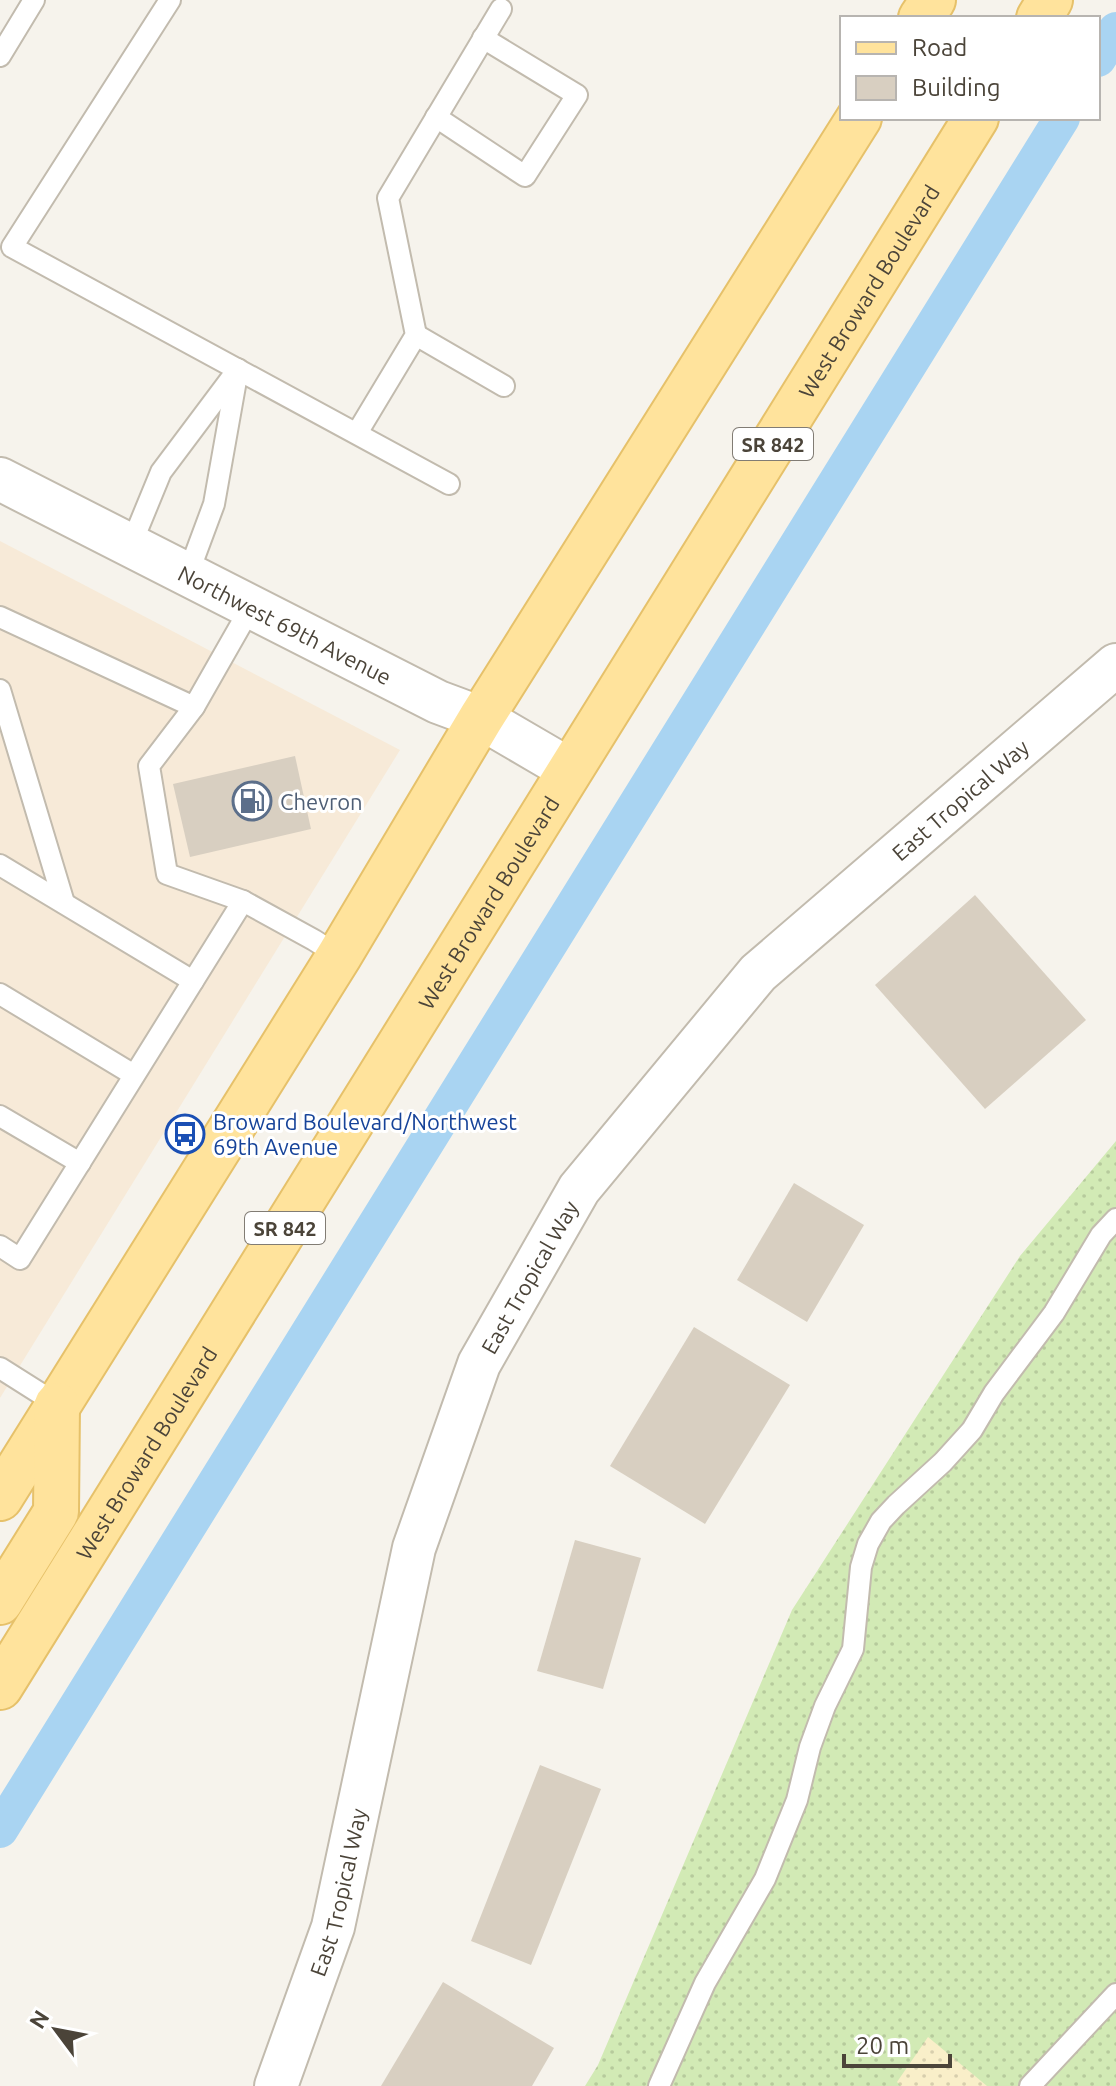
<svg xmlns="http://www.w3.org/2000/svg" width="1116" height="2086" viewBox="0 0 1116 2086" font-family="Ubuntu,sans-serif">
	<defs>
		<pattern id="grass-dots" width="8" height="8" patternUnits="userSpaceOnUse" patternTransform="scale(2)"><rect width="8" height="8" fill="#d2eab5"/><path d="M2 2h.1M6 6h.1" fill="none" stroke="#b6ca9c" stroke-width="1.8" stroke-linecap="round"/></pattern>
		<pattern id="sand-dots" width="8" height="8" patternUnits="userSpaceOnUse" patternTransform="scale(2)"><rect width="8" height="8" fill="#f9efc9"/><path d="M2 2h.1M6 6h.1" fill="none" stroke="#d7cead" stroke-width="1.8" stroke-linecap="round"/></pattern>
	</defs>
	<rect width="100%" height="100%" fill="#f6f3ec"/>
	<polygon fill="#f7ead8" points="0,541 400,750 0,1398"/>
	<polygon fill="url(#grass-dots)" points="1116,1141 1116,2086 585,2086 598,2065 792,1610 1020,1256"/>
	<polygon fill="url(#sand-dots)" points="928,2037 987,2086 901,2086 897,2082"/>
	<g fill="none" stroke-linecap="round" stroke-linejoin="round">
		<g stroke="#a9d4f2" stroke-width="36">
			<polyline points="1098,59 1116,30"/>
			<polyline points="0,1830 1062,118"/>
		</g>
	</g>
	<g fill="#d8cfc1">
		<polygon points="295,756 311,829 190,857 173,784"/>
		<polygon points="975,895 1086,1020 985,1109 875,985"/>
		<polygon points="794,1183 864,1225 807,1322 737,1280"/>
		<polygon points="694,1327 790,1385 705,1524 610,1466"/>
		<polygon points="575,1540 641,1558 603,1689 537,1671"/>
		<polygon points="540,1765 601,1789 531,1965 471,1941"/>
		<polygon points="443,1982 554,2048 532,2086 381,2086"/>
	</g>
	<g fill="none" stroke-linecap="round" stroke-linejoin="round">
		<defs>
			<g id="service">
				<polyline points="170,0 12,247 449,484"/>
				<polyline points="0,56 34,0"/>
				<polyline points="436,117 525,176 577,95 483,38"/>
				<polyline points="416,335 504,386"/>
				<polyline points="357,433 416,335 388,198 501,9"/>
				<polyline points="131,545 161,472 236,372"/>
				<polyline points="188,574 214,504 238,369"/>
				<polyline points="0,617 194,707 251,607"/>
				<polyline points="0,690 64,903"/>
				<polyline points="194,707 149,766 167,874 243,901 314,940 339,956"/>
				<polyline points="0,865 193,981"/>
				<polyline points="0,994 134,1075"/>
				<polyline points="0,1116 80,1163"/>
				<polyline points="0,1246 20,1259 243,901"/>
				<polyline points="0,1368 57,1404"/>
				<polyline points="659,2086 705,1983 765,1879 797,1800 810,1747 825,1706 853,1649 861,1567 868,1544 881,1521 896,1505 943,1462 972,1430 994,1393 1054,1313 1101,1235 1116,1219"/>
				<polyline points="1030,2086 1116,1994"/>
			</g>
			<g id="minor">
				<path id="s1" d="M 0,479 L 438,702 L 481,718 L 570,770"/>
				<path id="s2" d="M 276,2086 L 333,1927 L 414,1548 L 479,1364 L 579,1189 L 758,973 L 1116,665"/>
			</g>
			<g id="primary">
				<polyline points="921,18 933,0"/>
				<polyline points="1039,18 1050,0"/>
				<polyline points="0,1498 339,956 481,718 859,118"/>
				<polyline points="0,1602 56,1512 57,1405"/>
				<path id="s3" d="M 0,1687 L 976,118"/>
			</g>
		</defs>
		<use href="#service" stroke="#c2bbae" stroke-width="24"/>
		<use href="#minor" stroke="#c2bbae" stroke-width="46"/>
		<use href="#primary" stroke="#e6c16a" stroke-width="48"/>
		<use href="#service" stroke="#fff" stroke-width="20"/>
		<use href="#minor" stroke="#fff" stroke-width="42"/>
		<use href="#primary" stroke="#ffe39c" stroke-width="44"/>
	</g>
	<defs>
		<symbol id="fuel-ring" viewBox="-11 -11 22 22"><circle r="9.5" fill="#fff" stroke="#5c6f8a" stroke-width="1.5"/><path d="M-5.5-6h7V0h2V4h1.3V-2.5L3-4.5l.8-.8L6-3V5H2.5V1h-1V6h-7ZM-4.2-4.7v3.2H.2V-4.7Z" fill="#5c6f8a"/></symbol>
		<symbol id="bus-ring" viewBox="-11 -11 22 22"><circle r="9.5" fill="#fff" stroke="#1a4fb4" stroke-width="1.5"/><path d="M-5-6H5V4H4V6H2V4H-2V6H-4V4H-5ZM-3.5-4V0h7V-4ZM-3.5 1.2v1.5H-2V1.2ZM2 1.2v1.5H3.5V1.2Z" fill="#1a4fb4"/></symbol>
	</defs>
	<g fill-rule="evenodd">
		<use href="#fuel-ring" x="230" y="779" width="44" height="44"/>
		<use href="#bus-ring" x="163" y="1112" width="44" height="44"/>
	</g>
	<g text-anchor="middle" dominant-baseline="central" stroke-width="6" stroke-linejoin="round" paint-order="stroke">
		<g fill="#fff" stroke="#817c74" stroke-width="2">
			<rect x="733" y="428" width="80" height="32" rx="6"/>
			<rect x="245" y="1212" width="80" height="32" rx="6"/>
		</g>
		<g font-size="20" font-weight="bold" fill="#4b4439">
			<text x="773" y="444">SR 842</text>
			<text x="285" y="1228">SR 842</text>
		</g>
		<g font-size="22" fill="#4b4439" stroke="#fff">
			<text stroke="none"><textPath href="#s3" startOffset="1644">West Broward Boulevard</textPath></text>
			<text stroke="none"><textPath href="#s1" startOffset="320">Northwest 69th Avenue</textPath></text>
			<text stroke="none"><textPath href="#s2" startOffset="1500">East Tropical Way</textPath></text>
			<text stroke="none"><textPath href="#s3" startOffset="924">West Broward Boulevard</textPath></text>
			<text stroke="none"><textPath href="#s2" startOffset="852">East Tropical Way</textPath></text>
			<text stroke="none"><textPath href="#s3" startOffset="276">West Broward Boulevard</textPath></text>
			<text stroke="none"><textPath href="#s2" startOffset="204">East Tropical Way</textPath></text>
		</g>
		<g font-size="22" fill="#4e5e75" stroke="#fff" text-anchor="start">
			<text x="280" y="801">Chevron</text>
		</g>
		<g font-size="22" fill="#164399" stroke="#fff" text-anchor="start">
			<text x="213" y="1121">Broward Boulevard/Northwest<tspan x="213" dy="25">69th Avenue</tspan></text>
		</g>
	</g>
	<rect x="840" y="16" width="260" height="104" fill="#ffffff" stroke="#b7b4b0" stroke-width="2"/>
	<rect x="856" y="42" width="40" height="12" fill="#ffe39c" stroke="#b7b4b0" stroke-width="2"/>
	<text x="912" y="56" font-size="24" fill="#4b4439">Road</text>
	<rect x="856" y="76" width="40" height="24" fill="#d8cfc1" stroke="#b7b4b0" stroke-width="2"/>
	<text x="912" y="96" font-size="24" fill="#4b4439">Building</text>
	<g transform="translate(56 2030) rotate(302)" stroke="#ffffff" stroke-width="6" paint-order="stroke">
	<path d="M0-6L14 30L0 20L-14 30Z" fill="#4b4439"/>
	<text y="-12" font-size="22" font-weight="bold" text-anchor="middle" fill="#4b4439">N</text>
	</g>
	<path d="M844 2054v12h106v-12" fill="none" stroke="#4b4439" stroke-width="4"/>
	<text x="856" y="2054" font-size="24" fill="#4b4439" stroke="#ffffff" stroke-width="6" paint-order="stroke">20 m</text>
</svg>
